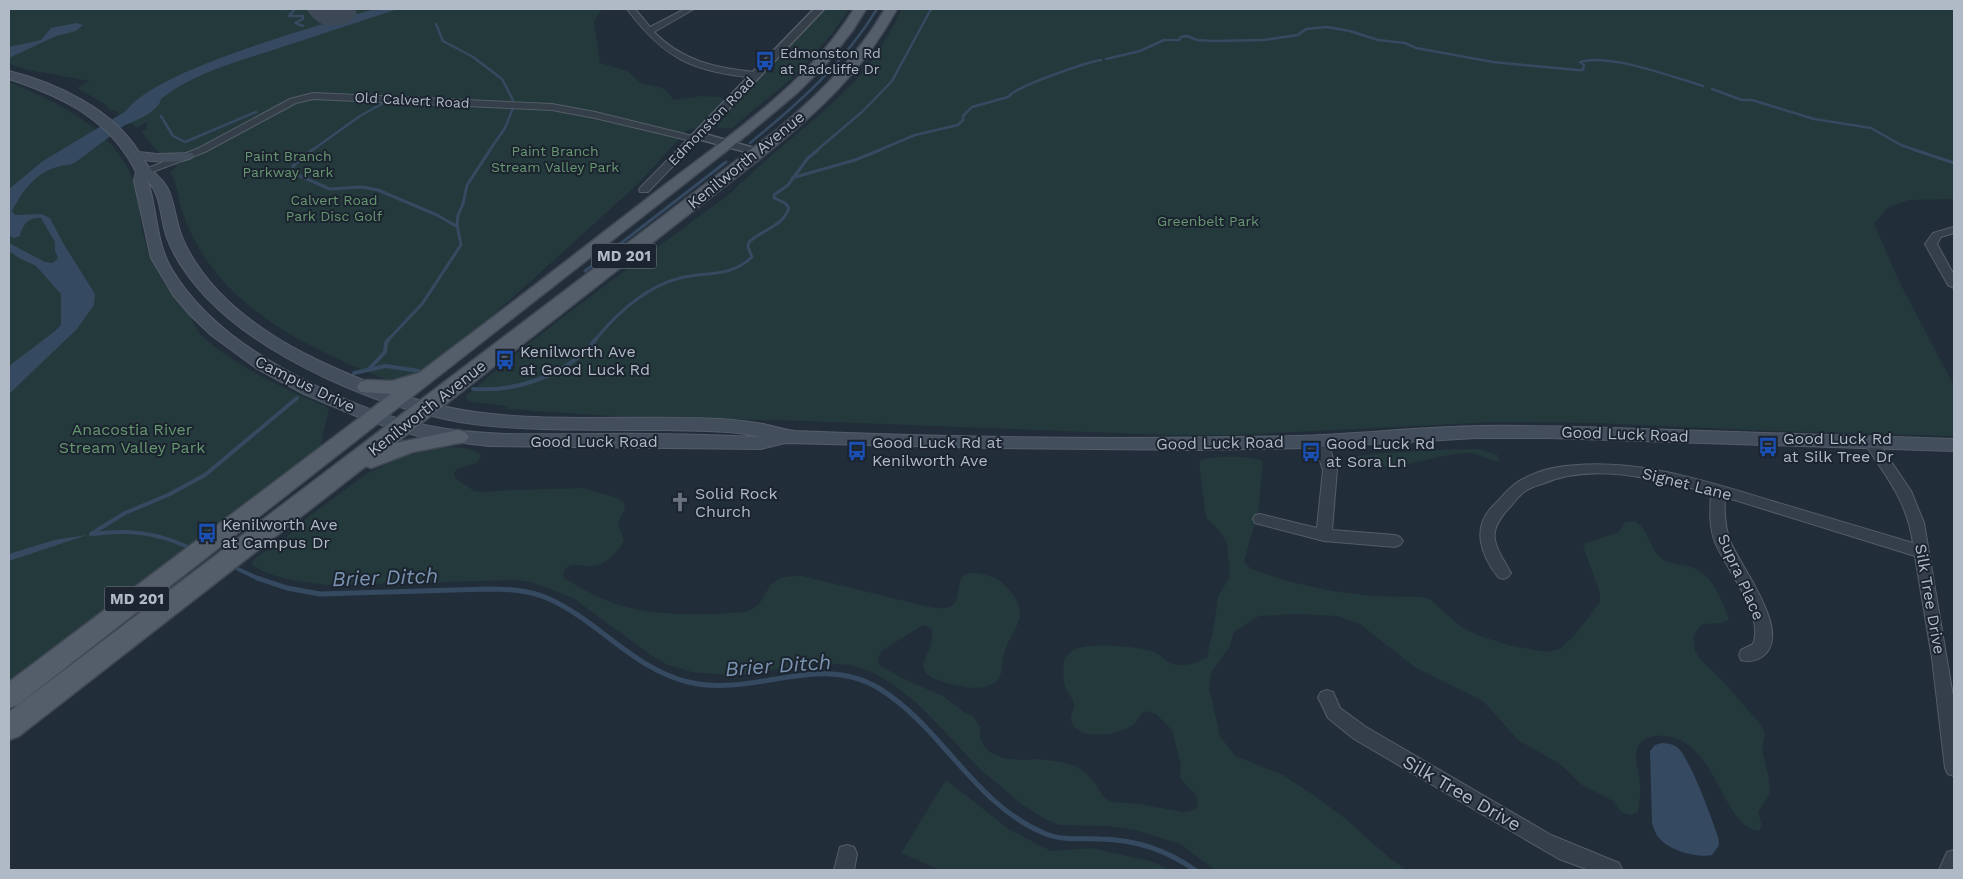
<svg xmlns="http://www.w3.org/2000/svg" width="1963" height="879" viewBox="0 0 1963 879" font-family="'Work Sans',sans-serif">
	<rect width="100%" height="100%" fill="#222d3a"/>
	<g fill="#24393b">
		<path d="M 9,9 L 602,9 L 594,21 L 600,63 L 627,71 L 641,83 L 663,88 L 674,100 L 701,96 L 721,97 L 724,100 L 699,127 L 686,131 L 638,184 L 423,379 C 417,380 411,384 405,384 C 396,385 374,374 365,371 C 303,345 239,312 202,253 C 193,239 186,224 181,208 C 178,196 177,183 170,172 L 176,167 L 170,155 L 161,155 L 141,132 L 147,129 L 147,122 L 137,128 L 115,110 L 110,111 L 105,104 L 77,88 L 90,81 L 28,70 L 9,64 Z"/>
		<polygon points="824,9 849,9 832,34 796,75 732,128 718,128 718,124"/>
		<path d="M 902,9 L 1954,9 L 1954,199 L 1909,200 L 1887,208 L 1874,224 L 1900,283 L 1954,386 L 1954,436 L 1776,431 L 1594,423 L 1496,422 L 1236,435 L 1168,435 L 805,421 L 612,416 L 504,409 L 508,406 L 471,402 L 466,399 L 466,396 C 550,322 643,259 732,192 C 772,151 820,119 859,76 C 877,56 890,33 902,9 Z"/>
		<path d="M 9,82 C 58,102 113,128 134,181 C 140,198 139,216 143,233 C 149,258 161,282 177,301 C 180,305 184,308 187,312 C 193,319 196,331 203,337 C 237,368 287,389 329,408 L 320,449 L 9,690 Z"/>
		<path d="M 453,447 C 462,448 475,448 481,456 L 477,463 L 457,469 L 454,473 L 455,478 L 474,491 L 485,492 L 511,490 L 583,488 L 618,498 L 624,502 L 625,509 L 618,523 L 624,541 C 618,552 605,566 591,566 C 584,566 578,564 571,565 C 566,568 562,571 564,578 C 581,588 598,598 616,604 C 657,617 704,615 746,612 C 776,600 756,575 802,576 L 917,604 C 927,606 941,611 951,606 C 967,598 946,562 989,576 C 1004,580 1021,599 1020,616 C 1018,628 1008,639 1005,651 C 1001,663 1005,678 992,684 C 980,691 963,687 950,684 C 943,682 928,678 924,670 C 921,662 929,652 931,645 C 932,640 932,635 932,629 L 923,625 L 881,651 L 878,661 L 879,665 L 908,681 L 943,696 L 965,713 L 973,716 L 980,727 L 980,738 L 984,746 L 991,753 L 1004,758 L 1021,760 L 1039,759 L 1061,762 L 1075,766 L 1086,773 L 1096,784 L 1102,795 L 1111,802 L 1139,804 L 1183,812 L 1195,810 C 1203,796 1188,788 1180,778 L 1181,765 L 1172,730 L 1156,714 L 1146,711 C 1139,714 1139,721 1133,725 C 1120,735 1075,743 1071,719 C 1070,714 1075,710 1074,704 C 1073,698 1067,693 1065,687 C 1063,678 1063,668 1064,660 C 1068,655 1072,650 1078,648 C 1095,643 1134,646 1151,651 C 1159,653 1163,659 1170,663 C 1182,668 1196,663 1207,658 L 1215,620 L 1218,596 L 1230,577 L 1227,543 L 1220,531 L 1206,518 L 1199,462 L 1201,460 C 1212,456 1255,455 1263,462 L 1258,513 L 1244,561 L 1251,569 L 1287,581 L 1332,591 L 1372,596 L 1423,597 L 1431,600 L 1460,626 L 1480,636 L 1512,646 L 1546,652 L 1560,649 L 1575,635 L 1600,602 L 1600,593 L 1583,546 L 1586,543 L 1619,532 L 1625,522 L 1635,521 C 1649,530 1649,547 1661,558 C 1667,563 1675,563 1682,565 C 1703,568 1712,580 1720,598 C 1723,606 1728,612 1729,619 L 1723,623 L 1702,624 L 1693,636 L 1695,651 L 1701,660 L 1725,683 L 1760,724 L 1765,733 L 1762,750 L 1769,779 L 1770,794 L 1758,812 L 1762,826 L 1759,831 C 1719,827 1717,730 1655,736 C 1647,737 1640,741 1637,749 C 1634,760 1639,771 1640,783 C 1641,793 1639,803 1638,813 L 1630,815 L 1621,812 L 1613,801 L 1582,785 L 1560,764 L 1518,740 L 1483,701 L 1416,668 L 1360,624 L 1337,616 L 1296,614 L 1259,616 L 1234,632 L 1230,646 L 1212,671 L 1209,687 L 1220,736 L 1235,756 L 1283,775 L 1312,794 L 1342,816 L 1392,860 L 1407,870 L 1215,870 L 1180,844 L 1135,830 L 1106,826 L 1059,825 L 1045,819 L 1023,805 L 981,770 L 920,706 L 893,684 L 872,672 L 850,665 L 825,663 L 802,665 L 736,676 L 692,672 L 668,665 L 652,656 L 573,598 L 534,583 L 517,580 L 326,585 C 302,582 271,579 251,564 L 256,557 L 286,538 L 308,517 L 366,474 L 398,458 L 433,449 Z"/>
		<path d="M 1478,449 L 1498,455 L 1499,461 C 1489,462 1480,453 1470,453 C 1430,453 1392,477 1351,463 L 1350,459 C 1360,452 1459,449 1478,449 Z"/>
		<polygon points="946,780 1010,830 1051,851 1091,848 1154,862 1169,870 940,870 901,853"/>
	</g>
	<g fill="#354a61">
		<path d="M 375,9 L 398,9 C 356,23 315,36 273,50 C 235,62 193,74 161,99 C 159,111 136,121 125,125 L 76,162 C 66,167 65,164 57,167 C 35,173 22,192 12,211 L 15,215 L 41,214 L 50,218 L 63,243 L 95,294 L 94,305 L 77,329 L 9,394 L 9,366 L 55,331 L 61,325 L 61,294 L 36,266 L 19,258 L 9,251 L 9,243 L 45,262 L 53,263 L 58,258 L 55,251 L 55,242 L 41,218 C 28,217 23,224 20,236 L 14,238 L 9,236 L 9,189 L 43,161 L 126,111 C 156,69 321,25 375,9 Z"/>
		<polygon points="76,23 83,25 76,31 56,36 9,58 9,47 41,40 51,28"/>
		<polygon points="87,535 9,561 9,554 54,540"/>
		<path d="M 1662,743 C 1667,743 1672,744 1677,747 C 1690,758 1712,819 1718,837 L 1719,845 L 1712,855 C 1698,858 1672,851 1662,841 C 1656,836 1654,829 1652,823 L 1650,751 L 1655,745 Z"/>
	</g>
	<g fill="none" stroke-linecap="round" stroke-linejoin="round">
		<g stroke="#354a61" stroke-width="2.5">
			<polyline points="281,9 288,9"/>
			<polyline points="292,9 294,10 289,16 303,16 303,19 295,23 303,26"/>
			<polyline points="436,24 443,41 473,57 502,79 513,100"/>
			<path d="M 1106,59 L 1140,51 L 1164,40 L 1179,40 L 1181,37 L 1187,36 L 1197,40 L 1213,41 L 1264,40 L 1298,35 L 1306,29 L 1327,27 L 1350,31 L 1378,40 L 1405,43 L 1416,48 L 1493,62 L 1577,70 L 1583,70 L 1584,65 L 1580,62 C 1609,53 1673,77 1703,86"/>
			<polyline points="1712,89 1742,100 1752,100 1814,119 1871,128 1901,145 1918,151"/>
			<polyline points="161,116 173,136 185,142 256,112"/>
			<path d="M 750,143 C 799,103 844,63 877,9"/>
			<polyline points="311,151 360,116 387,101"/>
			<polyline points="489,151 505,128 513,108"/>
			<polyline points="816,151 863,111 892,81 931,9"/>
			<path d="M 877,151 L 915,135 L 958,125 L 963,120 L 963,116 L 972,107 L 1008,97 C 1016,86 1085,63 1101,60"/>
		</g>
		<g stroke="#354a61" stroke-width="3">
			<polyline points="312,150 293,166 293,173 330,189 362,187 378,190 437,215 456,226"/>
			<polyline points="1915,150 1954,163"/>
			<polyline points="792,178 855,160 880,150"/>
			<polyline points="585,271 726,162"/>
			<polyline points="388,340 422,304 461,245 457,225 458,215 463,204 467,185 490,150"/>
			<path d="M 595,340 C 617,313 645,287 680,278 C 705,272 732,277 752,257 L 748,247 L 749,242 C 763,229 782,227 789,208 L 785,203 L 774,198 L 774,195 L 788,185 L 808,158 L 818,150"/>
		</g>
		<g stroke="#354a61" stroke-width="4">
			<polyline points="370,368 385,352 386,343 389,339"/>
			<polyline points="354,373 386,366 419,371"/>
			<path d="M 473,389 C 517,392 568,375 596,339"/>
			<polyline points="91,534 125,513 168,495 205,475 297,398"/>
			<path d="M 94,534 C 128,529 157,533 188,547"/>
			<polyline points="238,569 259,579"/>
		</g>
		<path stroke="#354a61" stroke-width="5" d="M 257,578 L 287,588 L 320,594 L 488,589 C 508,589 528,590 547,598 C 598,620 632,668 688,682 C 756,698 818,651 880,689 C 943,728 974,805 1046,834 C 1063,841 1083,838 1101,839 C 1137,840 1166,850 1195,870"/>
		<path fill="#3c4856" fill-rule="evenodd" d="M 306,9 L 354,9 L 357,13 L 350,23 C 329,28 319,28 306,9 Z"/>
		<defs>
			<g id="minor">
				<path d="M 627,9 L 635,9 L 650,27 L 685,9 L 694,9 L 654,32 C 682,61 716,68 755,72 L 759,75 L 755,78 C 693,71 665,60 627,9 Z"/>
				<polygon points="313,93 552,104 595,112 697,137 699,139 648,192 640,192 639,190 640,188 687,140 595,118 552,110 313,99 296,103 205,152 147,174 143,175 138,172 199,148 290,99"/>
				<polygon points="1954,227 1954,233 1941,237 1937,244 1954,275 1954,288 1948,285 1925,244 1933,233"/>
				<polygon points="1320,435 1325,437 1327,440 1337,470 1332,530 1395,535 1400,537 1403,541 1400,545 1395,547 1324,541 1255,523 1253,519 1255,515 1260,514 1317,528 1323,470 1313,440 1315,437"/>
				<path d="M 1871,437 L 1876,439 L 1911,491 L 1924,523 L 1954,702 L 1954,776 L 1948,774 L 1945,768 L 1932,658 L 1915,556 L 1725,497 C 1724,513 1725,529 1731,543 C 1741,567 1793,633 1763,656 C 1757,661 1748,662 1741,660 L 1739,655 L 1741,650 L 1753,644 C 1765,614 1726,570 1715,542 C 1709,527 1710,510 1711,493 C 1658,480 1594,461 1542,484 C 1536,486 1529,488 1524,492 C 1519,496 1515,501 1511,506 C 1484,534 1495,544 1511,573 L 1508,577 L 1503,579 L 1498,577 C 1481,555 1471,528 1493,506 C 1500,499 1507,490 1515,484 C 1524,477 1542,470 1553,468 C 1630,454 1709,482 1782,504 C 1826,517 1870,530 1913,543 C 1906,498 1887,479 1864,442 L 1866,439 Z"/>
				<polygon points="1327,690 1333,692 1340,708 1366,727 1551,835 1619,863 1622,870 1589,870 1559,859 1354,739 1328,718 1318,697 1321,692"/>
				<polygon points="847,845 854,847 857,854 854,870 834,870 840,847"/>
				<polygon points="1954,850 1954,870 1939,870 1947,852"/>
			</g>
			<polygon id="tertiary" points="814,9 824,9 705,134 761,150 763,152 761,154 757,155 702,140 690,141 688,139 690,137"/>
			<path id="secondary" d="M 9,71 C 57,83 112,109 139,152 L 157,154 L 192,153 L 194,156 C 186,164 155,162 144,160 C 150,172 162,176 168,189 C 176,207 176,227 185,244 C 225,325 322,366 403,395 C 503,430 614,413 719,419 C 735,420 751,421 767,425 C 777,427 785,430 795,431 C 962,438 1130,440 1297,436 C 1359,434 1420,427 1481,426 C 1545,425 1610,428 1674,430 C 1767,433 1861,436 1954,439 L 1954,451 L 1549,438 L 1476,438 L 1303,448 L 1203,450 L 995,448 L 785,443 L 761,449 L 489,446 L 430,439 L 396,430 L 356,416 L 304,394 L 256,368 L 211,335 L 191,316 L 173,295 L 151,258 L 134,181 L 136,172 C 110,119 63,97 9,79 ZM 148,181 C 162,196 160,220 167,238 C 175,259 191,281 206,297 C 265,359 377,407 460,422 C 487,427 515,428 543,429 C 584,430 626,430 667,430 C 699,431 730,430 761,437 C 708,435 655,433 602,434 C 545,434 486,437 429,426 C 378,416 327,393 282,368 C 239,344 197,312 171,268 C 156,242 157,209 148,181 Z"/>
			<g id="primary">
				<path d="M 854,9 L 866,9 L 853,30 L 827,63 L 797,93 L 748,134 L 18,705 L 9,708 L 9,682 L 391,394 L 360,392 L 357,387 L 360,382 L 367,380 L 392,381 L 419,373 L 452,348 C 524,294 595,239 666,184 C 733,133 809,82 854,9 Z"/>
				<path d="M 885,9 L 897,9 C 862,72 818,112 762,157 L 396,443 L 458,430 L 465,432 L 469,437 L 465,442 L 413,452 L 371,468 L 366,466 L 19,736 L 9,740 L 9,712 L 778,129 C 820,93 857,57 885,9 Z"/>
			</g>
		</defs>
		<use href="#minor" stroke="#535d68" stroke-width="2"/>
		<use href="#tertiary" stroke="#535d68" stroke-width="3"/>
		<use href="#secondary" stroke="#535d68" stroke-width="2"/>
		<use href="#primary" stroke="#3f4853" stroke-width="3"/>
		<use href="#minor" fill="#353f4a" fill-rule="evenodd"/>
		<use href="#tertiary" fill="#353f4a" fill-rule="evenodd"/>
		<use href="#secondary" fill="#434e5d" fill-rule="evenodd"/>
		<use href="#primary" fill="#535e6a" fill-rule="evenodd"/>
	</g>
	<defs>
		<symbol id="bus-bare" viewBox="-9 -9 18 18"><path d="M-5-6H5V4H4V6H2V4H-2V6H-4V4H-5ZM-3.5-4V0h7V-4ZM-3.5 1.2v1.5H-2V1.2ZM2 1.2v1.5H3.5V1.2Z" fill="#1a4fb4" stroke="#1b242f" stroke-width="2.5" paint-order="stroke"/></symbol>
		<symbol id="church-bare" viewBox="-9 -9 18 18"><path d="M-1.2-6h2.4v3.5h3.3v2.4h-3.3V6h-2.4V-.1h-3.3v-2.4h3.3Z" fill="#6b7280" stroke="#1b242f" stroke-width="2.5" paint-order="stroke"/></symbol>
	</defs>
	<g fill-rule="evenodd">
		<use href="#bus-bare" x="751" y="47" width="28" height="28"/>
		<use href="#bus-bare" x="491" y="346" width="28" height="28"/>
		<use href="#bus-bare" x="1754" y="433" width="28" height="28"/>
		<use href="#bus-bare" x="843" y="437" width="28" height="28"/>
		<use href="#bus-bare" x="1297" y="438" width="28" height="28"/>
		<use href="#church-bare" x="666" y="488" width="28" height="28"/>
		<use href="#bus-bare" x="193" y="519" width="28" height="28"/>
	</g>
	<g text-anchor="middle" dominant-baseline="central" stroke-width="4" stroke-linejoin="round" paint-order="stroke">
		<g font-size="14" fill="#b0bac6" stroke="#1b242f" text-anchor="start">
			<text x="780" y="53">Edmonston Rd<tspan x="780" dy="16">at Radcliffe Dr</tspan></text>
		</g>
		<g font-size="14" fill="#b0bac6" stroke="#1b242f">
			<text transform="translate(412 100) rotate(3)">Old Calvert Road</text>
			<text transform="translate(711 121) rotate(-46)">Edmonston Road</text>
		</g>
		<g font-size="14" fill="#679770" stroke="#1b242f">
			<text x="555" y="151">Paint Branch<tspan x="555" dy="16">Stream Valley Park</tspan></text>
			<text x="288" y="156">Paint Branch<tspan x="288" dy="16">Parkway Park</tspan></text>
			<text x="334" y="200">Calvert Road<tspan x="334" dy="16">Park Disc Golf</tspan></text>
			<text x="1208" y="221">Greenbelt Park</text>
		</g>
		<g fill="#1b242f" stroke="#838d99" stroke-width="1">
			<rect x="591.5" y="243.5" width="65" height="25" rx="4"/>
			<rect x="104.5" y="586.5" width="65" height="25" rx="4"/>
		</g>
		<g font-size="15" font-weight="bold" fill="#b0bac6">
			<text x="624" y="256">MD 201</text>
			<text x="137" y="599">MD 201</text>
		</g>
		<g font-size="16" fill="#b0bac6" stroke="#1b242f">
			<text transform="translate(746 160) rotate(-39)">Kenilworth Avenue</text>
			<text transform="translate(305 384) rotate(26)">Campus Drive</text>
			<text transform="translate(427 408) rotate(-38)">Kenilworth Avenue</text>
			<text transform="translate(1625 434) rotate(2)">Good Luck Road</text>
			<text x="594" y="441">Good Luck Road</text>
			<text transform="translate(1220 443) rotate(-1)">Good Luck Road</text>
			<text transform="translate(1687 484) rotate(14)">Signet Lane</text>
			<text transform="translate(1741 577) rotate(66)">Supra Place</text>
			<text transform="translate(1930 599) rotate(80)">Silk Tree Drive</text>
		</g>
		<g font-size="16" fill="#b0bac6" stroke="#1b242f" text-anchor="start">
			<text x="520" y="351">Kenilworth Ave<tspan x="520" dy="18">at Good Luck Rd</tspan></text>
			<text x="1783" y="438">Good Luck Rd<tspan x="1783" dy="18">at Silk Tree Dr</tspan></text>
			<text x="872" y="442">Good Luck Rd at<tspan x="872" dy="18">Kenilworth Ave</tspan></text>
			<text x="1326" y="443">Good Luck Rd<tspan x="1326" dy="18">at Sora Ln</tspan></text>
			<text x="695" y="493">Solid Rock<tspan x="695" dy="18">Church</tspan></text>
			<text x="222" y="524">Kenilworth Ave<tspan x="222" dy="18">at Campus Dr</tspan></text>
		</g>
		<g font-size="16" fill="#679770" stroke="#1b242f">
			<text x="132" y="429">Anacostia River<tspan x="132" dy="18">Stream Valley Park</tspan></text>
		</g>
		<g font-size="19" fill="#b0bac6" stroke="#1b242f">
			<text transform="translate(1462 793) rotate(30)">Silk Tree Drive</text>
		</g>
		<g font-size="21" font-style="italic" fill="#7892af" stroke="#1b242f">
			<text transform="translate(385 577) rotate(-2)">Brier Ditch</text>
			<text transform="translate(778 665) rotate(-4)">Brier Ditch</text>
		</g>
	</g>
	<rect width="1963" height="879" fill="none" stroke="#b0bac6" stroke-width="20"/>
</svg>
